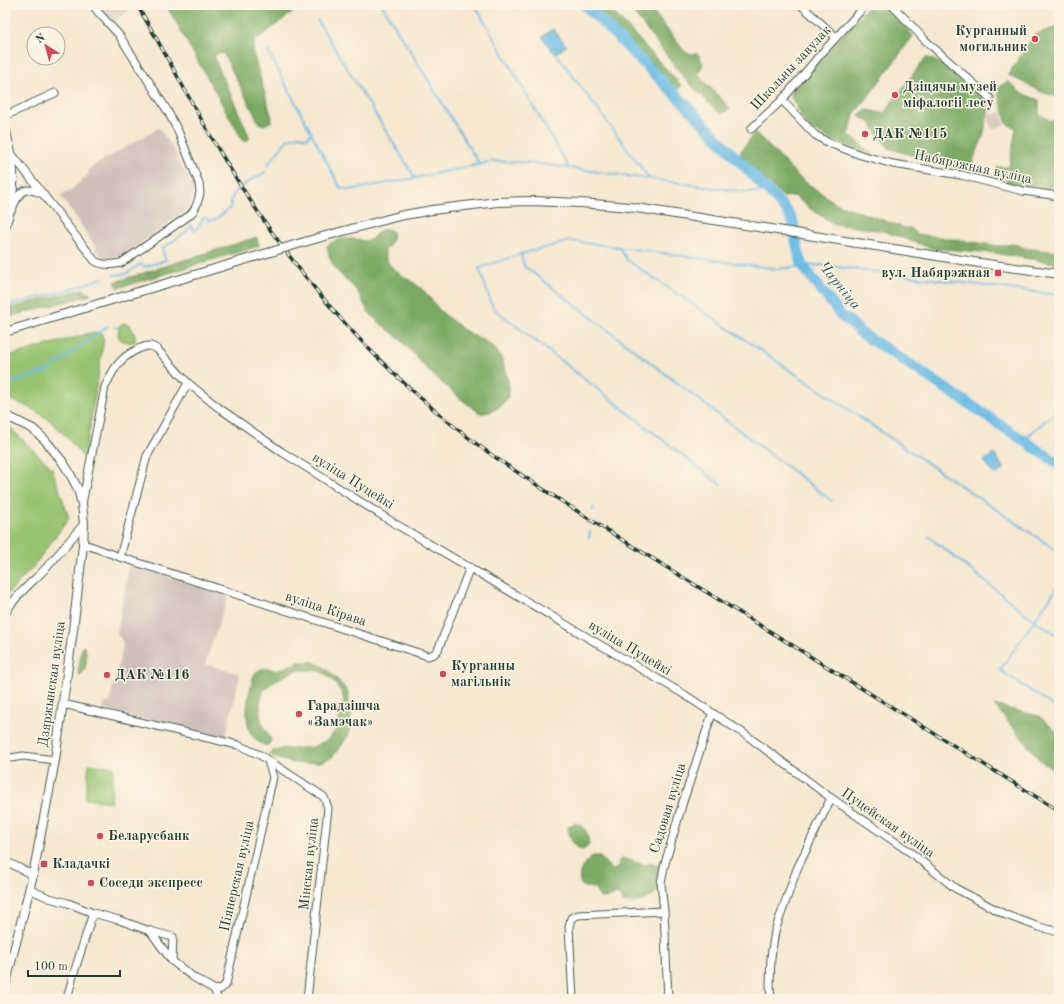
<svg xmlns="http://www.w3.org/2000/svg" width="1064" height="1004" viewBox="0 0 1064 1004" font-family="'Old Standard TT',serif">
	<rect width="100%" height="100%" fill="#fcf5e5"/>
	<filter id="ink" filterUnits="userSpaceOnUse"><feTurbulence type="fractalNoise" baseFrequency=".025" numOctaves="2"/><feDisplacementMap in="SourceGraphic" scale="8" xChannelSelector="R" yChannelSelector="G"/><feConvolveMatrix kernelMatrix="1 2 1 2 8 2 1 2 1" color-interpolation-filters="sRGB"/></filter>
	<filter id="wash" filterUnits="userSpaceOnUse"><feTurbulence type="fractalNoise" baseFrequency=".012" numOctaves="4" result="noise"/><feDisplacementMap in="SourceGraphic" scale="16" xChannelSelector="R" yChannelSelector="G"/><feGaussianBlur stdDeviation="0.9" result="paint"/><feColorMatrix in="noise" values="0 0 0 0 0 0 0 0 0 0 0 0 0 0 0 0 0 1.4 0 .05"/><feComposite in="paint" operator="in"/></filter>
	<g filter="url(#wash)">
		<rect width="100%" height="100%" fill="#f7e8d0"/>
		<g fill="#cfc0ba">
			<polygon points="98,5 127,5 130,10 112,22 101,10"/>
			<polygon points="1002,112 1005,125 991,129 988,115"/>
			<polygon points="159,128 175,151 176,160 184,170 194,184 191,202 187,210 121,257 103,259 78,220 60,196 68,191 69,192 89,174 87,171 93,166"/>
			<polygon points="129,564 228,596 205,664 240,674 225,740 102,709 105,703 109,703 123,646 122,640 117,634"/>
		</g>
		<g fill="#98c472" stroke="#5c8053">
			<polygon points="123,323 130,325 135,335 135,342 128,342 121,340 118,335 119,326"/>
			<path d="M 94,332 L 101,333 L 104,339 L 85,456 L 83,457 C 78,451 73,444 67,438 C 48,416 33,407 5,398 L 5,357 Z"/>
			<polygon points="5,424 7,425 52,468 69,518 33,567 5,597"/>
			<polygon points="89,764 114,767 111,802 85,799"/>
		</g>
		<g fill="#7aaa64" stroke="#4c744c">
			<polygon points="166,5 302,5 255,41 253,47 253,53 272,118 271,122 263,125 259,123 223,53 217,54 214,57 250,138 247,141 243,141"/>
			<polygon points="591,5 607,5 682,86 675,90"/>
			<polygon points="627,5 648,5 686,53 698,54 703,64 698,75 731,109 720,114 686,80"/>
			<polygon points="869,5 883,5 899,19 913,36 865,101 854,114 849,135 874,155 830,139 809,128 805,123 792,98 791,92"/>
			<polygon points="1059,26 1059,97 1044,93 1008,75 1034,35"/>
			<polygon points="926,57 946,66 959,80 981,93 990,103 983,137 969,170 890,149 880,139 871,123 859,116 866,110 884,113"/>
			<polygon points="1008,81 1021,93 1039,100 1039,114 1051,121 1059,117 1059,184 1048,187 1034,184 1027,188 1007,182 1006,176 996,173 997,167 1009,167 1016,128 1007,124 997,88"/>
			<polygon points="755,132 800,178 835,203 905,228 911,228 917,234 1000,246 1012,244 1018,245 1024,248 1059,252 1059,264 995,253 931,248 883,231 834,224 809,208 795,196 783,197 739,154"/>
			<path d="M 387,229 L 392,231 C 394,239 390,245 385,250 C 384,269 406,276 418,286 C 429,294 435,307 445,315 C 451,320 458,325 464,330 C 476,337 491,342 499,354 C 503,361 505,369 507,377 C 510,387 511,394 504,402 C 498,409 489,414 480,413 C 461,400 443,384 426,368 C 418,360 412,351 403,343 C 392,331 377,323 367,310 C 363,304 362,297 357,291 C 352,284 345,280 340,274 C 333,267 328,256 327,246 L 332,242 L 342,239 L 353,239 L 367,241 L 371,239 L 381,230 Z"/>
			<polygon points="257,237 259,246 118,288 115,282"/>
			<polygon points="83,289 91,295 5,318 5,309"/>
			<path d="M 84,646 C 88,654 87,669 81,675 L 79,675 L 78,671 L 82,647 Z"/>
			<path d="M 299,662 L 313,662 L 324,667 L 338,680 L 348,692 L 351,715 L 349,734 L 338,751 L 331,758 L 321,762 L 307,763 L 292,763 L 272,757 L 270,754 L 272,751 L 277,751 L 283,748 L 290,749 L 313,747 L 327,740 L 335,731 L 343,708 L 344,700 L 342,693 L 334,682 L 325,674 L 318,671 L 309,670 L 296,670 L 274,681 L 264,690 L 260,702 L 260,716 L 263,725 L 271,740 L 268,746 C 242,741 245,706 251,687 C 252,684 252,678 254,675 C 259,667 268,667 276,671 Z"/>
			<polygon points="994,705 1039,716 1059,734 1059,775 1040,760"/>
			<path d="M 574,823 C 588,828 587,832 589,845 L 585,849 L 581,850 C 572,844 569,838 568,827 Z"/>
			<path d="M 593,856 L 599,856 L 612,870 L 619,868 L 618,862 L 622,858 L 645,865 L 652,863 L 658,866 C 659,871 660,877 660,882 C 658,899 637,905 623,902 L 619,895 L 617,894 L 606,898 L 600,898 L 594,888 L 586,887 L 581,885 C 577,871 582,866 593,856 Z"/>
		</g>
		<g fill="#6bbce6" stroke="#457c8d">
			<polygon points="553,29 566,45 566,46 555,54 542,37 551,30"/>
			<polygon points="993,454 995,455 1004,469 995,475 984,461"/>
		</g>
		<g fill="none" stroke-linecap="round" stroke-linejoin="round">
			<g stroke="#6bbce6" stroke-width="2">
				<polyline points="382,5 480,165"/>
				<polyline points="475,5 569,168 649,179"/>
				<polyline points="317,20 415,178"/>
				<polyline points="268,51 340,187 349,190 415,178 494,161 533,163 569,168"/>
				<polyline points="554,51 650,179 746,192 768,191"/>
				<polyline points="267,166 288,139 299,136 307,138 311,133"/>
				<polyline points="619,247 627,260 1059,552"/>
				<polyline points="521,254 524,266 832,501"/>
				<path d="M 113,275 L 126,274 L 140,264 L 145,267 L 166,260 L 162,249 L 186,232 L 191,225 L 194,230 L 197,229 L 202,220 L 205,217 L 210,221 C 218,220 224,212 231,207 C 230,192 240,188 251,180 C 253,179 255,177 257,177 C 260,175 262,175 265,172"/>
				<polyline points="5,306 68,290 103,278"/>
				<polyline points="116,327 119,328"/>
				<polyline points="5,386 11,383 47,371 108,326"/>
				<polyline points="1023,440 1059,409"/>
				<polyline points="721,485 493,308 479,268 521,254 570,241 619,247 777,269 803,266 821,265 1059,295"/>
				<polyline points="593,510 594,507"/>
				<polyline points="928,536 1034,620 1059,636"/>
				<polyline points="589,538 590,532"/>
				<polyline points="1059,585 1000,670 1059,710"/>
			</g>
			<polyline stroke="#6bbce6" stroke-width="11" points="585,5 685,104 786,210 793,222 798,251 803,266 842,317 850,322 862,334 891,352 1059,464"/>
		</g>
	</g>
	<g filter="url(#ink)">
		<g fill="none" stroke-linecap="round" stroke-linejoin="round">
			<defs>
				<g id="minor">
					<polyline points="801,5 836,37"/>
					<polyline points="892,5 925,40 990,98"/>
					<polyline points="782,100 815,135 829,143 861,155 893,164 961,175 1023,191 1059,196"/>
					<polyline points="5,116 55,93"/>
					<polyline points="751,129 782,100 820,55 866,5"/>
					<path d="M 11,153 L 95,261 C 103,266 112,265 121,263 L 190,215 L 194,210 L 197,204 L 200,193 L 199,183 L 178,131 L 167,110 L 119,35 L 98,12 L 93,5"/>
					<path d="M 11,211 C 18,196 21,184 40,193"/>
					<path d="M 82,504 L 105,387 C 109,379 113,369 120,362 C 126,355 142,345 151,346 C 153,347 155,348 157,349 L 188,383 L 219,408 L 282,452 L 394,523 L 685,695 L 746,735 L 831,798 L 910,852 L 955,888 L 1006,915 L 1039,927 L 1059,932"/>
					<polyline points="83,545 90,546 120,557 428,656 434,654 438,650 470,567"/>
					<polyline points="120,557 147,456 188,383"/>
					<path d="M 5,614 C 15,595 33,582 47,567 C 60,553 71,538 84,524"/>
					<polyline points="63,704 238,745 260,755 324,797 328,808 307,999"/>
					<polyline points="5,756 11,758 23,756 55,760"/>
					<polyline points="5,861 33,875"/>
					<polyline points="29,889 49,898 68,903 93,913 119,920 150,931 173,937 172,961 193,977 215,990"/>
					<polyline points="150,931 172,961"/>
					<polyline points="67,999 73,976 93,913"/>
					<polyline points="217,999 215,990 221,989 226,984 273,777 268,761"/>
					<polyline points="573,999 569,927 571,918 578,915 664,911"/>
					<polyline points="668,999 664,911 661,883 664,867 682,805 712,714"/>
					<polyline points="771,999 770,985 771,957 775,931 797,869 831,798"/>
				</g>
				<g id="major">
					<path d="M 5,128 C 7,136 9,145 11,153 C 15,177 13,204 5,227"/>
					<polyline points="318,238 399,216 432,210 497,202 532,201 581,203 630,207 771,229 980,263 1059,274"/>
					<polyline points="5,332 254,257"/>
					<polyline points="5,415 33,429 45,440 62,461 69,472 78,489 82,504 84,524 83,545 73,630 55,760 33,875 5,986"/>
				</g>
			</defs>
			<use href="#minor" stroke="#3f574b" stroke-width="9"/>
			<use href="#major" stroke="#3f574b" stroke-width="10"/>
			<use href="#minor" stroke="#fff" stroke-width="7"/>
			<use href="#major" stroke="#fff" stroke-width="8"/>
			<defs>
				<path id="rail" d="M 137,5 C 167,55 193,107 223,157 C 280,253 352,341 438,413 C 469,440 502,463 537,485 C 554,497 572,507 589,519 L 1059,811"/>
			</defs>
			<use href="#rail" stroke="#1f3d34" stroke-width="3.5"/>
			<use href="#rail" stroke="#fcf5e5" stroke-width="2" stroke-dasharray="6" stroke-linecap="butt"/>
			<defs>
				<polyline id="major-bridge" points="254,257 318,238"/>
			</defs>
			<use href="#major-bridge" stroke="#3f574b" stroke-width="10" stroke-linecap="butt"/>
			<use href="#major-bridge" stroke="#fff" stroke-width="8"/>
		</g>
	</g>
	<g fill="#d1495b" stroke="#fcf5e5" stroke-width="1.5">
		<circle cx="1035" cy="39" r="4"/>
		<circle cx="895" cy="95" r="4"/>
		<circle cx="865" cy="134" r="4"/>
		<rect x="994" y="269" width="8" height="8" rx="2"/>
		<circle cx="443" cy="674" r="4"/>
		<circle cx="107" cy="675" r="4"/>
		<circle cx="299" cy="714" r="4"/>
		<circle cx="100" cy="836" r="4"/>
		<rect x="40" y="860" width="8" height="8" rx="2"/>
		<circle cx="91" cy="883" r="4"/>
	</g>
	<g text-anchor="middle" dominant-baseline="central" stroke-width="3" stroke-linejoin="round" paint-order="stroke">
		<g font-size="14" font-weight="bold" fill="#1f3d34" stroke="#fcf5e5" text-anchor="start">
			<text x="1027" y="31" text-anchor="end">Курганный<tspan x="1027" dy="16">могильник</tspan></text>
			<text x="903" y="87">Дзіцячы музей<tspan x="903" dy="16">міфалогіі лесу</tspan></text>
			<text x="873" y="134">ДАК №115</text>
			<text x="990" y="273" text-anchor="end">вул. Набярэжная</text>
			<text x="451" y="666">Курганны<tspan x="451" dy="16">магільнік</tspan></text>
			<text x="115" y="675">ДАК №116</text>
			<text x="307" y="706">Гарадзішча<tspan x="307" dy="16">«Замэчак»</tspan></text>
			<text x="108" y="836">Беларусбанк</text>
			<text x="52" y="864">Кладачкі</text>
			<text x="99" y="883">Соседи экспресс</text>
		</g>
		<g font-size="14" fill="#1f3d34" stroke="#fcf5e5">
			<text transform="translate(791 68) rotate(-47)">Школьны завулак</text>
			<text transform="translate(973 167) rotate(12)">Набярэжная вуліца</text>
			<text transform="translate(353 481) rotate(32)">вуліца Пуцейкі</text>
			<text transform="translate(326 609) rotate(18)">вуліца Кірава</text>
			<text transform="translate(630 648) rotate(31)">вуліца Пуцейкі</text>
			<text transform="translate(52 684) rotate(-82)">Дзяржынская вуліца</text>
			<text transform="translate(668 808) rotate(-73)">Садовая вуліца</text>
			<text transform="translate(888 823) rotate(35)">Пуцейская вуліца</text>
			<text transform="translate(309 864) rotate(-84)">Мінская вуліца</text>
			<text transform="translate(237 876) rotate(-77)">Піянерская вуліца</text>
		</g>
		<g font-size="15" font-style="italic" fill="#325d60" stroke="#fcf5e5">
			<text transform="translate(839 286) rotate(51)">Чарніца</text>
		</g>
	</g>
	<rect width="1064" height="1004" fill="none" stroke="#fcf5e5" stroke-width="20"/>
	<g transform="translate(46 46) rotate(323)"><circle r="19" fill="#fcf5e5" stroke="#a4ab9e"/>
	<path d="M0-3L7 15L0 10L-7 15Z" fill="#d1495b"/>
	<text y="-6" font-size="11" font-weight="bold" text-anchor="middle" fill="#1f3d34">N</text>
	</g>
	<path d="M28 970v6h92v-6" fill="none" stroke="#1f3d34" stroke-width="2"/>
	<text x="34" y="970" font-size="12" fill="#1f3d34" stroke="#fcf5e5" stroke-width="3" paint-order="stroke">100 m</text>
</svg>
